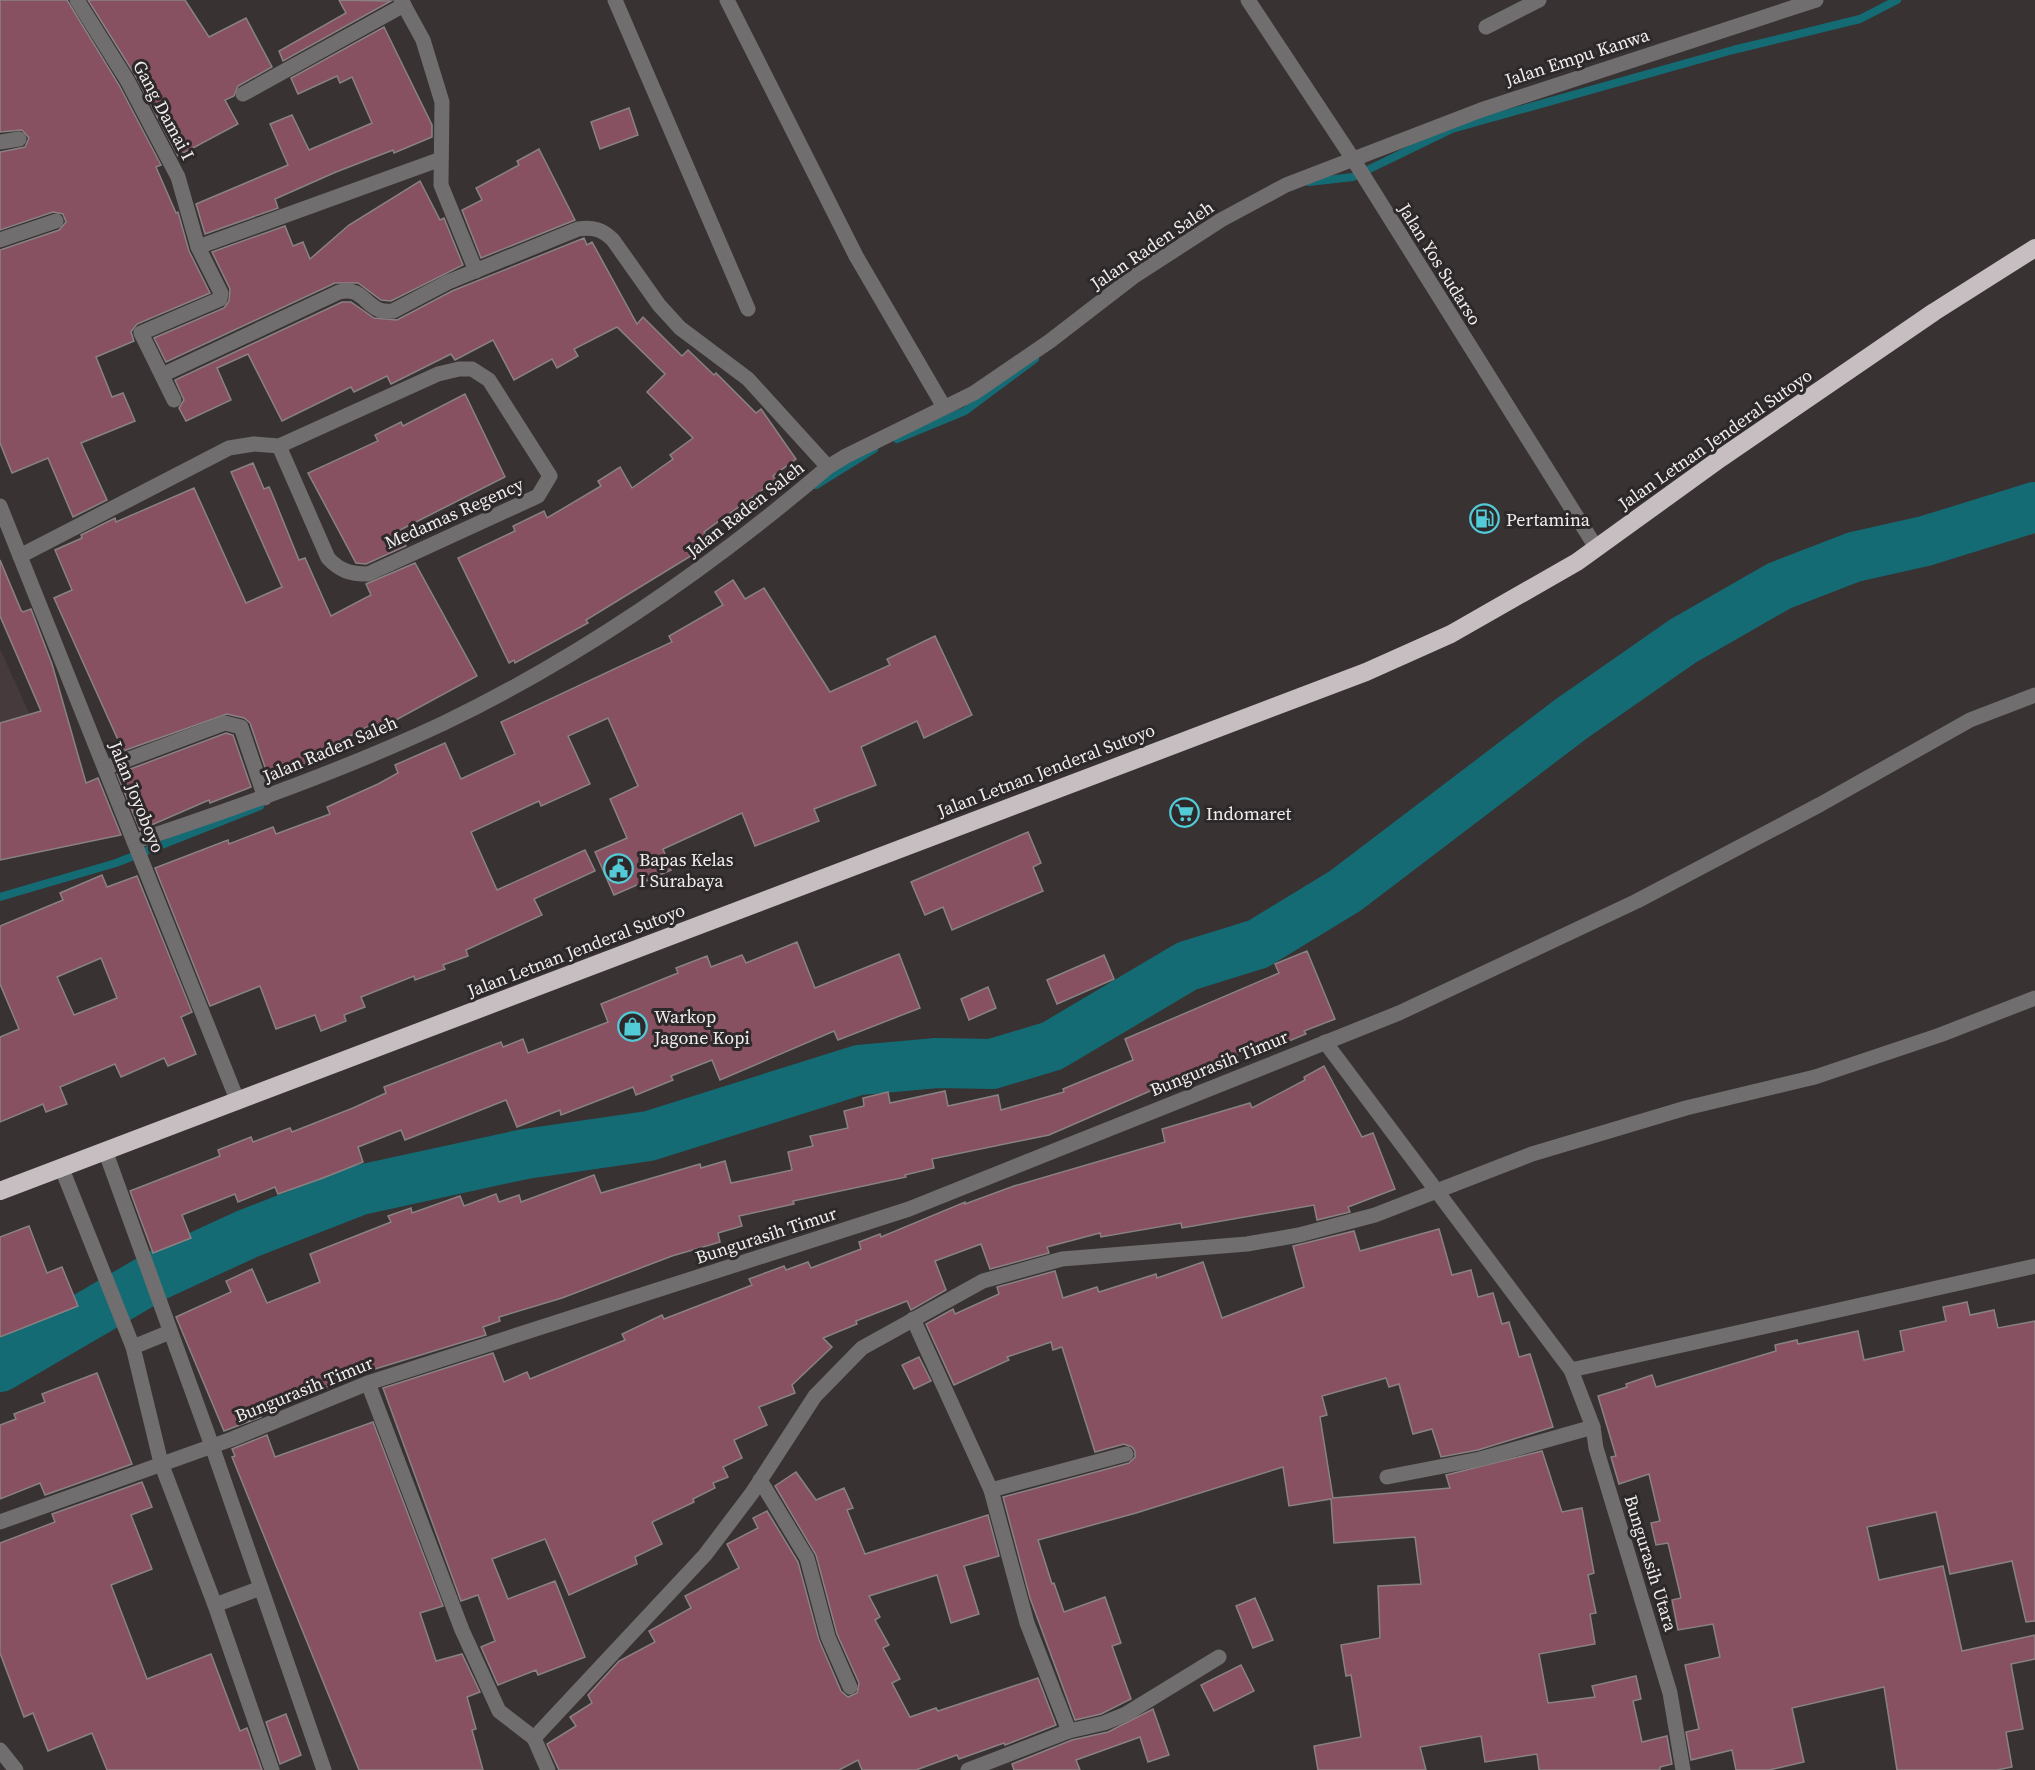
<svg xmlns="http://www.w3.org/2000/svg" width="2035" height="1770" viewBox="0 0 2035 1770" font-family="'Source Serif 4',serif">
	<rect width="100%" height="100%" fill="#383233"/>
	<polygon fill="#463a3d" points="0,649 31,717 0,730"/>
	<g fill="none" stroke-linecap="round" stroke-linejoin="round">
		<g stroke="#156b73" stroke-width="8">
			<polyline points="1309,182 1353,177 1452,129 1733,50 1860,19 1897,0"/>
			<polyline points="897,439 965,411 1035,359"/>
			<polyline points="816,485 874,449"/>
			<polyline points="0,897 116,863 260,806"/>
		</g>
		<polyline stroke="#156b73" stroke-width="50" points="0,1367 156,1276 247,1234 360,1190 525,1154 649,1136 859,1070 937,1063 992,1064 1052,1046 1187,966 1258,944 1345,891 1571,719 1683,641 1779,586 1854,557 1925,541 2035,507"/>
	</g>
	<g fill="#885161" stroke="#898284" stroke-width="1.5" fill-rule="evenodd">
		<polygon points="0,0 67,0 119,85 161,165 156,167 176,213 178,212 189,251 210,293 137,324 131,332 134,341 96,357 112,397 123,393 135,421 81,443 107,500 73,517 48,458 12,473 0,443 0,250 59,230 66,222 63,214 53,212 0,230 0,152 25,147 29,138 22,130 0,132"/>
		<polygon points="88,0 185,0 209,37 246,18 272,67 238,86 234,96 225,100 238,124 178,156 135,75"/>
		<polygon points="339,0 391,1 283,61 279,51 346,13"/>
		<polygon points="384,27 432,125 432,137 394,153 393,150 336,172 275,199 278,208 205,234 196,204 288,165 270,124 292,115 309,150 372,123 352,77 340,83 337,76 298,94 291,78"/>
		<polygon points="629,108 638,135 600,149 591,122"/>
		<polygon points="539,149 575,220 481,258 462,210 482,200 476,188 519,165 517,161"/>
		<polygon points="420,181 440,220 444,218 463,265 391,301 381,300 358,283 335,283 166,362 154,338 224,308 229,301 230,289 212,252 285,226 293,246 303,242 310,259 349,225"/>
		<polygon points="584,238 587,245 592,242 637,324 643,317 682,356 688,350 714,375 716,373 756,413 761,409 796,459 773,476 776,480 704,532 712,543 586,620 588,623 515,663 514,660 509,663 458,558 515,531 513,526 544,511 547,518 601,486 598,481 620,467 632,488 673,459 670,455 693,438 647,392 665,374 617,327 574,349 578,356 557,368 552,359 514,380 493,340 455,360 451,354 391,384 387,376 354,392 351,387 282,421 248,354 217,368 231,400 186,421 179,408 184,400 175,380 342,302 351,302 374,318 397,320 452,291"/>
		<polygon points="465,394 505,477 398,531 406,546 366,564 356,563 308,473 378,441 375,435 401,422 403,426"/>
		<polygon points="253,463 264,489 269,487 271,491 299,560 305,558 331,616 371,595 366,584 415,563 477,676 372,733 369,726 327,748 329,756 268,776 250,723 244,718 227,714 123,751 54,598 72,590 55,550 82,538 81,535 115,518 116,522 194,488 246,603 282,587 231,472"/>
		<polygon points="0,560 21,610 23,612 31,609 52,664 86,783 98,778 121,835 0,860 0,723 41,711 0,616"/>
		<polygon points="733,580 745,599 764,588 830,692 890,665 887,659 935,636 972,715 924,738 917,721 861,747 876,785 814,809 819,821 755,846 742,813 663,849 671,870 614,895 595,852 627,838 610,799 638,786 608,718 568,736 590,784 541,806 539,801 471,832 497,890 585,850 595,871 534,899 542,915 466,950 468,956 443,965 445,969 415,980 414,976 361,997 365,1007 344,1015 346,1021 321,1031 315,1015 276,1029 260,986 210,1006 155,868 228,840 229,844 273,827 276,834 330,814 327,807 378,784 398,773 395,765 445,743 461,779 515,754 501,722 672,642 669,636 723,605 715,592"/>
		<polygon points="226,733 233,735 251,787 210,803 209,800 140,830 117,774"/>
		<polygon points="1028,832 1041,863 1033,867 1043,891 952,930 943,907 925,915 911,882"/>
		<path d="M 102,875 L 107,887 L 137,876 L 192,1012 L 181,1017 L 196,1054 L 168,1066 L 164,1058 L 121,1077 L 115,1064 L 60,1087 L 67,1104 L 46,1112 L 43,1104 L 0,1122 L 0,1037 L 19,1029 L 0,984 L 0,926 L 63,900 L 60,893 ZM 101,958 L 117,998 L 74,1015 L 57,977 Z"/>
		<polygon points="797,942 815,988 899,954 920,1008 838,1040 834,1031 720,1080 712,1060 671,1076 673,1080 636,1095 633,1087 561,1115 560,1110 517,1127 506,1100 405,1140 401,1130 358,1147 363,1162 323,1178 278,1194 275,1187 238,1202 235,1194 182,1215 191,1238 153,1253 130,1191 220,1156 218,1150 251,1137 253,1142 290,1128 292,1132 353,1108 386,1093 384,1087 501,1042 503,1047 523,1039 528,1053 608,1022 601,1004 678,973 676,968 707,956 711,967 742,955 746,963"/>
		<polygon points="1307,951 1335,1019 1304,1031 1306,1034 1265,1051 1263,1045 1203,1068 1049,1135 932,1159 934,1168 905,1175 906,1177 793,1201 794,1204 739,1216 742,1226 718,1233 720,1242 672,1256 562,1298 499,1317 500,1321 483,1327 486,1335 375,1369 259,1412 261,1417 224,1431 176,1317 231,1292 226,1281 252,1269 267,1303 320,1282 310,1254 391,1222 388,1216 411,1208 412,1213 460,1196 464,1206 496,1194 499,1202 519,1195 521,1202 594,1175 601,1193 700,1164 701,1168 725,1161 731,1183 792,1170 788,1152 813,1146 810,1136 848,1128 844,1111 864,1106 863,1098 888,1092 890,1103 945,1091 948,1106 998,1095 1001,1110 1064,1092 1063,1089 1133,1060 1125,1039 1279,973 1275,964"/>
		<polygon points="1104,955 1114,979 1057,1004 1047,980"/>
		<polygon points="988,987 996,1008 969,1020 961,999"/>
		<polygon points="1324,1066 1362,1137 1373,1133 1395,1189 1348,1207 1350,1212 1317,1220 1314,1205 1182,1228 1181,1223 1101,1237 1100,1233 1047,1247 1049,1253 990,1269 981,1244 935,1261 946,1290 911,1310 907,1301 856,1321 857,1324 823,1338 832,1347 792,1385 795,1393 759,1407 767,1425 734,1440 742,1458 723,1467 728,1477 713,1483 715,1488 693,1499 694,1502 652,1522 662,1544 635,1557 637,1564 569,1595 545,1539 492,1559 508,1599 555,1581 585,1657 538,1675 536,1670 498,1685 481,1647 495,1641 478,1595 461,1601 383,1388 493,1353 504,1382 527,1372 530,1379 625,1340 622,1334 662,1315 664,1319 752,1285 749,1279 784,1266 786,1270 808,1262 811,1268 861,1249 859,1242 880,1234 881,1237 965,1202 965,1204 1014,1186 1165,1142 1162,1129 1250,1103 1252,1108 1305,1080 1304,1077"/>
		<polygon points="29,1226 47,1273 62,1267 78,1306 0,1337 0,1237"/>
		<polygon points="1439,1229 1452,1275 1471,1270 1478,1297 1493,1293 1502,1324 1509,1322 1519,1357 1530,1354 1553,1427 1478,1450 1441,1457 1432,1429 1413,1434 1399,1384 1389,1387 1386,1378 1322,1396 1327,1415 1320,1417 1333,1498 1450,1488 1446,1475 1542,1451 1562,1512 1582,1508 1594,1573 1588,1575 1596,1613 1590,1614 1595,1644 1539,1654 1548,1703 1595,1697 1592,1686 1636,1676 1641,1699 1633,1701 1642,1742 1667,1736 1672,1764 1660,1767 1660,1770 1539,1770 1537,1754 1485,1762 1481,1736 1420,1747 1426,1770 1318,1770 1314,1746 1361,1737 1351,1675 1346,1676 1341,1645 1380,1638 1378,1586 1421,1584 1415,1537 1334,1543 1331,1499 1289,1506 1283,1467 1136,1513 1038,1540 1052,1584 1054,1583 1064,1612 1105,1597 1121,1643 1112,1646 1131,1699 1101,1714 1075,1720 1030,1598 1003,1497 1129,1463 1135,1457 1135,1451 1132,1447 1124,1444 1095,1452 1062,1347 1053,1350 1051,1342 1007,1357 1009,1360 954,1385 926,1324 953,1309 955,1314 999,1294 997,1287 1055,1271 1063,1298 1097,1287 1099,1292 1156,1274 1157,1278 1203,1262 1222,1318 1304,1287 1293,1246 1354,1231 1360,1251"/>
		<polygon points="1967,1302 1970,1315 1994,1310 1998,1328 2035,1321 2035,1621 2026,1622 2012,1561 1950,1574 1936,1512 1867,1527 1879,1580 1943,1566 1962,1651 2035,1635 2035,1659 2011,1664 2023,1729 2006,1732 2012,1767 1997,1770 1897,1770 1884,1687 1792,1708 1804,1762 1769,1770 1736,1770 1732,1750 1691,1760 1686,1732 1699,1729 1685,1665 1720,1657 1713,1624 1678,1630 1672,1600 1681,1598 1668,1543 1656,1545 1651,1523 1660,1521 1649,1474 1619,1484 1611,1457 1616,1456 1598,1396 1627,1387 1626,1384 1652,1375 1656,1387 1776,1351 1775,1345 1797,1340 1798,1344 1858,1331 1864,1360 1904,1351 1900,1331 1946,1321 1943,1307"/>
		<polygon points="919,1357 931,1381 914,1389 902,1365"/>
		<polygon points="97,1373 132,1464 45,1495 40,1483 0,1499 0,1425 16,1419 14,1414 45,1402 42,1394"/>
		<polygon points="373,1422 443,1606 420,1613 436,1661 462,1654 480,1692 467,1697 476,1729 472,1730 483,1770 359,1770 232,1457 235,1456 232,1449 267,1435 275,1457"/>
		<polygon points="796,1472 816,1500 844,1488 853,1508 847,1510 865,1554 988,1515 999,1556 964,1566 979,1614 951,1623 937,1575 869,1596 880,1617 875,1620 889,1645 883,1648 900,1679 892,1683 910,1717 936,1708 938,1711 1038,1678 1056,1725 1005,1745 1004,1743 959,1759 957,1755 916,1770 862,1770 858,1760 839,1770 559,1770 547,1744 576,1726 570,1717 592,1703 588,1695 619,1661 655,1642 649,1631 691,1608 685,1596 739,1568 727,1544 758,1528 753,1518 767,1511 798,1562 819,1640 841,1691 848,1697 857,1693 859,1683 837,1634 816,1555 775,1486"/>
		<polygon points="142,1482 152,1507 131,1515 152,1569 111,1585 147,1679 211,1654 240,1731 247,1728 262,1770 107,1770 92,1733 48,1751 33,1713 24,1717 0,1653 0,1543 55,1522 52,1514"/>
		<polygon points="1255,1598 1273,1640 1253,1648 1236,1606"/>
		<polygon points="1241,1665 1254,1691 1214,1711 1201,1685"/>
		<polygon points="1153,1709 1169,1755 1148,1762 1140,1737 1076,1760 1080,1770 1014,1770 1012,1764 1072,1740 1108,1732"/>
		<polygon points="286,1714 301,1755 280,1764 266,1722"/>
	</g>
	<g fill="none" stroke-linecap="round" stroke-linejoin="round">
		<g stroke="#716e6f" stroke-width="15">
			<polyline points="77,0 127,80 178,177 198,247"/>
			<polyline points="401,0 423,40 442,102 441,185 476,271"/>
			<polyline points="615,0 748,309"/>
			<polyline points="727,0 856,256 944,407"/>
			<polyline points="1248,0 1353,159 1597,549"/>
			<polyline points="1486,27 1539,0"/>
			<polyline points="243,94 404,5"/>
			<polyline points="0,142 19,139"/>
			<polyline points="0,240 56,221"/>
			<path d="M 162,375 L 339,292 C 366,285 366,315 393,311 L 448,282 L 578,229 C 593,227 602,229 613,240 L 659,305 L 680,328 L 748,379 L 828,467"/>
			<polyline points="174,400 141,333 220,299 221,293 198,247 441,159"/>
			<polyline points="0,506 238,1102"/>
			<path d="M 20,556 L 229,448 L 254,444 L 279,446 L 328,558 C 340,571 350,574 368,574 L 538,496 L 550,476 L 489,380 L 472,369 L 459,369 L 438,374 L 279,446"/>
			<polyline points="105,768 225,723 241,727 265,798"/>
			<path d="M 134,842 C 239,807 344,770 444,723 C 583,656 711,567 828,467 L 846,456 L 974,393 L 1050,341 L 1133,277 L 1221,220 L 1286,185 L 1481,110 L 1816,0"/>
			<polyline points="1325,1042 1571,1370 1593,1427 1596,1448 1670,1693 1683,1770"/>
			<polyline points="106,1153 212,1446 324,1770"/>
			<polyline points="62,1169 133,1347 161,1463 215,1605 272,1770"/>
			<polyline points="913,1319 991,1490 1126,1454"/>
			<polyline points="133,1347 170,1332"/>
			<polyline points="1571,1370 2035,1266"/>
			<polyline points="368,1383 462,1630 499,1711 534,1738 548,1770"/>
			<polyline points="1387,1477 1480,1459 1593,1427"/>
			<polyline points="760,1480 807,1558 828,1637 850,1687"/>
			<polyline points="991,1490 1027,1623 1069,1731"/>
			<polyline points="0,1522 232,1439 368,1383 909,1209 1399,1013 1637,901 1821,804 1970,720 2035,695"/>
			<polyline points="215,1605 261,1588"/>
			<polyline points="534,1738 705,1555 752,1493 815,1396 862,1348 983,1281 1062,1259 1247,1244 1299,1235 1375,1215 1532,1154 1686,1108 1815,1077 1940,1035 2035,998"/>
			<polyline points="0,1750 16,1770"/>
			<polyline points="968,1770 1069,1731 1104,1723 1126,1714 1219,1657"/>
		</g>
		<polyline stroke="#c6bec0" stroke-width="18" points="0,1191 1366,672 1451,634 1577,562 1721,458 1934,312 2035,248"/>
	</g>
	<defs>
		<symbol id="fuel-ring" viewBox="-11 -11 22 22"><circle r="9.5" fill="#2d2829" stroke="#52cbd7" stroke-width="1.5"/><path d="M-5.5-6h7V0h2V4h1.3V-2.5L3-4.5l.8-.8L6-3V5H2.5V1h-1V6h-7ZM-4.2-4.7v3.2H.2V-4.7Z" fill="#52cbd7"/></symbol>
		<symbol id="supermarket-ring" viewBox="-11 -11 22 22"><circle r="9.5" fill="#2d2829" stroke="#52cbd7" stroke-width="1.5"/><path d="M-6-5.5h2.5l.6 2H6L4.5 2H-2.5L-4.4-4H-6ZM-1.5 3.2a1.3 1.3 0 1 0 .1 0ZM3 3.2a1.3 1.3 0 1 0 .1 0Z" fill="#52cbd7"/></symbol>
		<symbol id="civic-ring" viewBox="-11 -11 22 22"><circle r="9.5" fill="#2d2829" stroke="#52cbd7" stroke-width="1.5"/><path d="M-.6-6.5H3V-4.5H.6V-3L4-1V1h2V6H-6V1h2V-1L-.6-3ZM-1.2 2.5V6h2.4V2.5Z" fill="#52cbd7"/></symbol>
		<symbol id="shop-ring" viewBox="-11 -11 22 22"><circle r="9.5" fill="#2d2829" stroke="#52cbd7" stroke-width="1.5"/><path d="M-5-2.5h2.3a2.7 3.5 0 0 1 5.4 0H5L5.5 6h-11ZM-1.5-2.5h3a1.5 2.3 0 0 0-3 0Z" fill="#52cbd7"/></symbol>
	</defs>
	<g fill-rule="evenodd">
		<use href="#fuel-ring" x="1468" y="502" width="33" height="33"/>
		<use href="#supermarket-ring" x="1168" y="796" width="33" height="33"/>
		<use href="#civic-ring" x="602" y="852" width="33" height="33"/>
		<use href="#shop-ring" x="616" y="1010" width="33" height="33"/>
	</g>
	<g text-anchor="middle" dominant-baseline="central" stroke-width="6" stroke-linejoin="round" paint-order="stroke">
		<g font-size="18" fill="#f1eeee" stroke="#2d2829">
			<text transform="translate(1577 57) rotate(-18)">Jalan Empu Kanwa</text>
			<text transform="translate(164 110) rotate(62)">Gang Damai I</text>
			<text transform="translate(1152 245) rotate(-34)">Jalan Raden Saleh</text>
			<text transform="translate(1440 264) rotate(58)">Jalan Yos Sudarso</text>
			<text transform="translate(1715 439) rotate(-35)">Jalan Letnan Jenderal Sutoyo</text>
			<text transform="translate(745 509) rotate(-38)">Jalan Raden Saleh</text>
			<text transform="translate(454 513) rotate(-24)">Medamas Regency</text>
			<text transform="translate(330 749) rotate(-23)">Jalan Raden Saleh</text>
			<text transform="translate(1046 770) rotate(-21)">Jalan Letnan Jenderal Sutoyo</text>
			<text transform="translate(137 797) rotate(68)">Jalan Joyoboyo</text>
			<text transform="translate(576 950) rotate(-21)">Jalan Letnan Jenderal Sutoyo</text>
			<text transform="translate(1219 1063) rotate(-22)">Bungurasih Timur</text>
			<text transform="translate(766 1235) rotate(-18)">Bungurasih Timur</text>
			<text transform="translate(304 1389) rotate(-22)">Bungurasih Timur</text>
			<text transform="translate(1651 1563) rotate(73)">Bungurasih Utara</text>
		</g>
		<g font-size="18" fill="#f1eeee" stroke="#2d2829" text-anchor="start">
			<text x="1506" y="519">Pertamina</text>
			<text x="1206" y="813">Indomaret</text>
			<text x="639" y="859">Bapas Kelas<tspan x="639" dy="21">I Surabaya</tspan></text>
			<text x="654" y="1016">Warkop<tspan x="654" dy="21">Jagone Kopi</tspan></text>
		</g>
	</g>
</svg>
